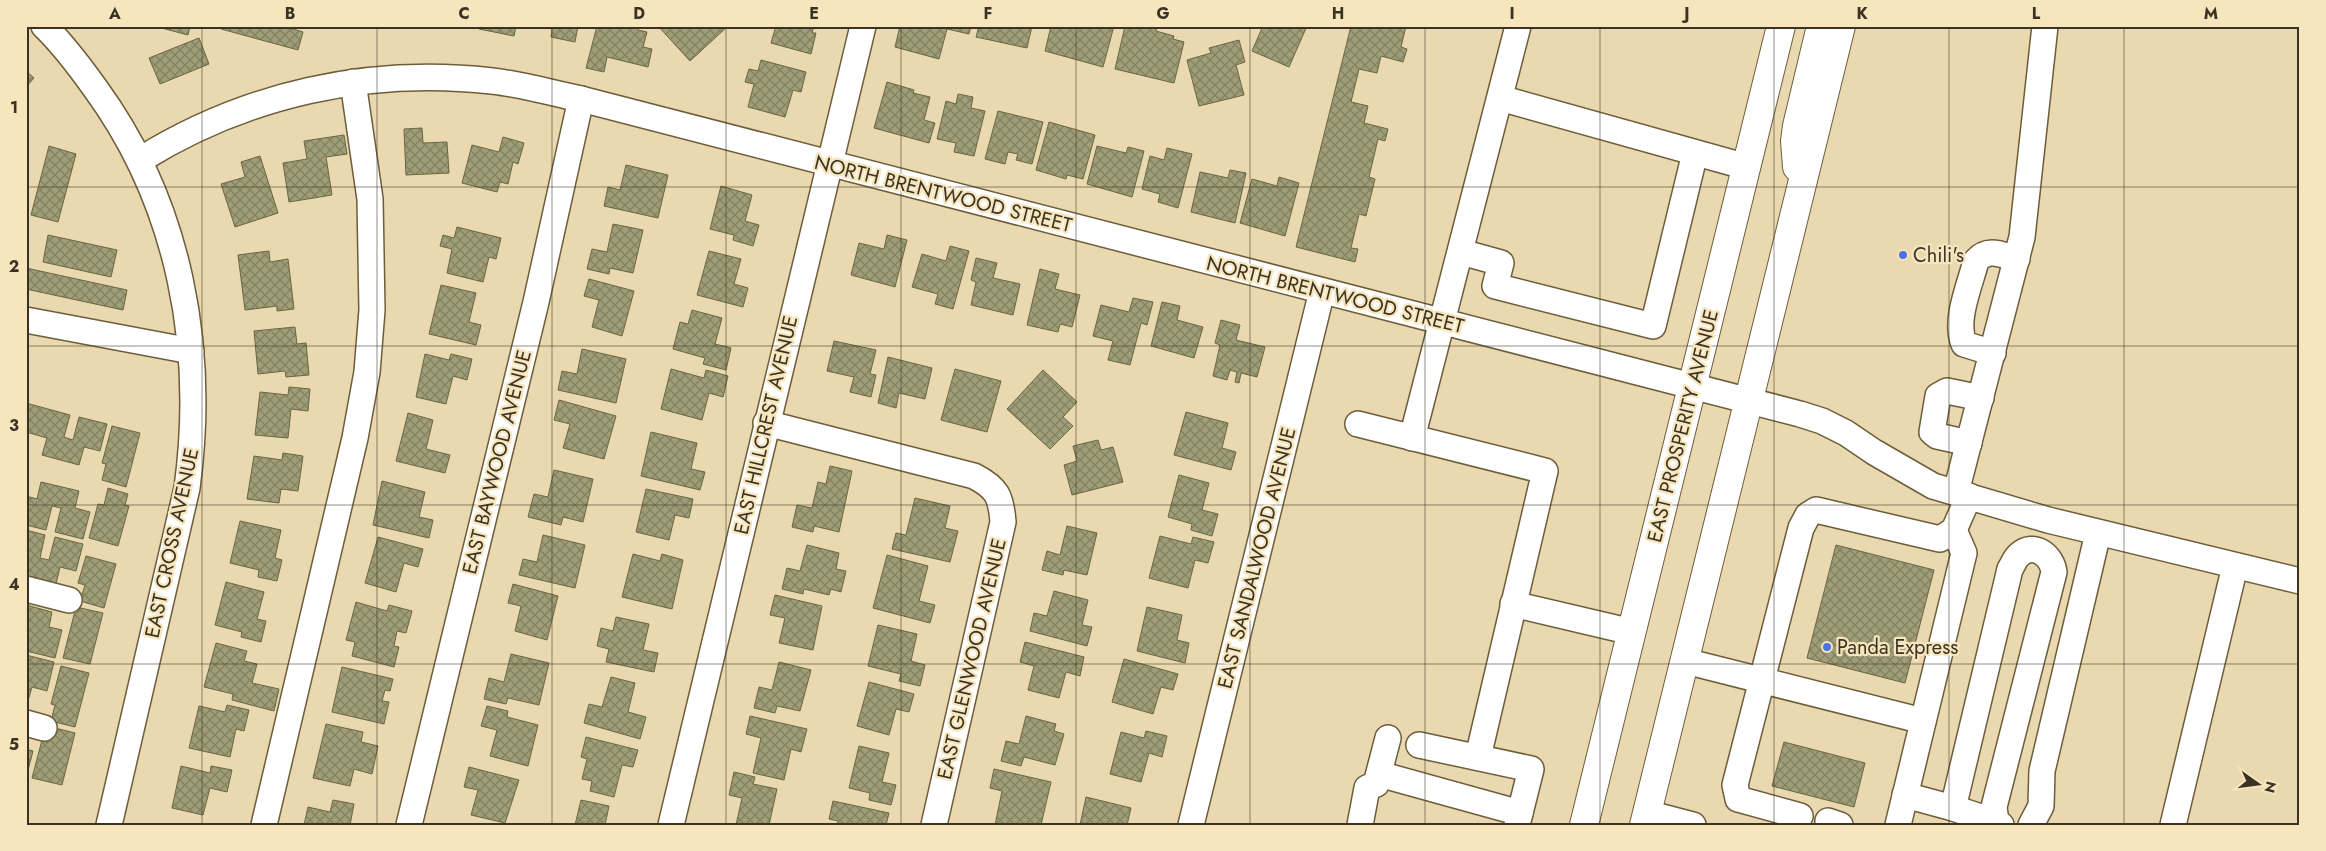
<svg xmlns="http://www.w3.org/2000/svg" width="2326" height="851" viewBox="0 0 2326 851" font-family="Jost,sans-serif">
	<defs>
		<pattern id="building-cross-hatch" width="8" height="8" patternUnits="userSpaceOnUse" patternTransform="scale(1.25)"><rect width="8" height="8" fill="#9f9e77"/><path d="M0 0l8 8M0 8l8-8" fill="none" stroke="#838161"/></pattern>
	</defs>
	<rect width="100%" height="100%" fill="#e9d8b0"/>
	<g fill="url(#building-cross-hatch)" stroke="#686741">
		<polygon points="154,26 190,26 188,35"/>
		<polygon points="222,26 283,26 303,32 298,50 221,29"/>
		<polygon points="479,26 516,26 514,36 479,29"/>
		<polygon points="536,26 578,26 575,42 551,37 552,29"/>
		<polygon points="597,26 638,26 638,30 647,32 643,47 652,49 648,67 607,57 604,72 586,68"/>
		<polygon points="658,26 728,26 690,61"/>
		<polygon points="776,26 814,26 812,33 816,33 811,54 771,43"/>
		<polygon points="900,26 971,26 969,34 947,29 939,59 895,47"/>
		<polygon points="979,26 1032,26 1027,48 976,37"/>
		<polygon points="1051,26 1114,26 1103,67 1045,51"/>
		<polygon points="1125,26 1157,26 1156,31 1174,36 1173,39 1184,42 1174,83 1115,69"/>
		<polygon points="1258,26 1307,26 1289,67 1252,51 1262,28"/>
		<polygon points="1351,26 1406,26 1401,47 1407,49 1403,62 1381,56 1377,73 1359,69 1351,102 1368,106 1364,123 1388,129 1385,141 1378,139 1369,177 1375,179 1366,216 1359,214 1351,248 1358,249 1355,262 1296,247"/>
		<polygon points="199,38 209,64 160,84 149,58"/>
		<polygon points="1239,40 1245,62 1236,65 1244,95 1199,106 1187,60 1211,53 1209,48"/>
		<polygon points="761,60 806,72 801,92 793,90 785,117 748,107 754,84 745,82 749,69 758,71"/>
		<polygon points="26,71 34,78 26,87"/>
		<polygon points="887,82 914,90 913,93 930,97 924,120 935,123 929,143 874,128"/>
		<polygon points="958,94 973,97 971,108 985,111 974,156 954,152 956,143 937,139 946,101 956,104"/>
		<polygon points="998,111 1043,122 1032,164 1016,160 1018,154 1008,152 1005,164 985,159"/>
		<polygon points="1049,122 1095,135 1083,179 1067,175 1066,179 1036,170"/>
		<polygon points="422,128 423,143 447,142 449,173 406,175 404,129"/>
		<polygon points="344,135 347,154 326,157 332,195 289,202 283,163 307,159 304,141"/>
		<polygon points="503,137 524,143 518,164 513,162 508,184 500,182 497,192 462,183 472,145 499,152"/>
		<polygon points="49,146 76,154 58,222 31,215"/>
		<polygon points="1097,146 1126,153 1128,147 1144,151 1132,197 1087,184"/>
		<polygon points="1167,148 1192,154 1178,208 1158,202 1160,194 1142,189 1150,156 1164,160"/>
		<polygon points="260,156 278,213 235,227 221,184 245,177 241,162"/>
		<polygon points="626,165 668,175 658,218 604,206 608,187 620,190"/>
		<polygon points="1230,170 1246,173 1235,223 1191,212 1200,172 1228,178"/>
		<polygon points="1279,177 1299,183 1285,236 1240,223 1252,179 1277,186"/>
		<polygon points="721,186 752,195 745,221 759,225 753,246 733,240 734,235 710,229"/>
		<polygon points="613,224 643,230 633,273 610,268 609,274 587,269 592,249 607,252"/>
		<polygon points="457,227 501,238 496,259 489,257 483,282 447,273 452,249 440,246 443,235 454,238"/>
		<polygon points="48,235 117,250 111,277 43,262"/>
		<polygon points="887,235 907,240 895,287 851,275 859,243 884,249"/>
		<polygon points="950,246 969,251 953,309 935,304 938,294 912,287 922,254 946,261"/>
		<polygon points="269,251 270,262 288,259 294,309 277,311 277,306 245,310 238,255"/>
		<polygon points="709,251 741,259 734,284 748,288 743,307 697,295"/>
		<polygon points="976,258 997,263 993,278 1020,284 1013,315 971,305 976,282 971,280"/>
		<polygon points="26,268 127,290 123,310 26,289"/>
		<polygon points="1040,269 1059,274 1055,289 1080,295 1072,327 1060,324 1058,332 1027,325"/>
		<polygon points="589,279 634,291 622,336 592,327 599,300 584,296"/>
		<polygon points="441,285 476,293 469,322 481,325 476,345 429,334"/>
		<polygon points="1133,298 1153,302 1147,325 1141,323 1130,365 1108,360 1113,341 1093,336 1101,305 1129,312"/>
		<polygon points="1162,302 1180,306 1177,320 1203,327 1194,358 1151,346"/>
		<polygon points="692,310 722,318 715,344 731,348 726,370 703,364 705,358 673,349 680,322 688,324"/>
		<polygon points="1221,320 1240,325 1236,340 1265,347 1257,377 1241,373 1239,383 1235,382 1237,372 1230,370 1227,380 1213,376 1220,345 1215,343"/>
		<polygon points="295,327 297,344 306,343 309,375 286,377 285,371 258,374 254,331"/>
		<polygon points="834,341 876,350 870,374 876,375 871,397 850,392 854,377 827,371"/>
		<polygon points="582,349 626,359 616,403 558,390 562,371 577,374"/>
		<polygon points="425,354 449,360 451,354 472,359 467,380 453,376 446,404 416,397"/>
		<polygon points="888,357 932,368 925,399 899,393 896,408 878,403"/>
		<polygon points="671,369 704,378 706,370 728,376 723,397 709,393 702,420 661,409"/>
		<polygon points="955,369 1001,381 987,432 941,420"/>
		<polygon points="1043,370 1077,402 1063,417 1073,426 1050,449 1007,409"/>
		<polygon points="289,387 310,389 308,411 291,409 288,438 255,435 260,392 288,395"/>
		<polygon points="559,400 616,416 604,459 563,448 570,424 554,420"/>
		<polygon points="26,403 70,415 64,437 73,440 79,417 107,424 100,451 84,447 79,465 42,455 47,438 26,432"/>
		<polygon points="1186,412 1228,423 1222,448 1236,452 1231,470 1174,455"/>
		<polygon points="408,413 433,420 426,449 450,455 445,473 396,461"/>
		<polygon points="112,426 140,433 126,487 102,480 106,464 102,463"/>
		<polygon points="651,432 697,443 691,469 705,472 700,490 641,476"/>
		<polygon points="1098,440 1101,450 1113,447 1123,482 1072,495 1064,465 1077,461 1073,446"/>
		<polygon points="283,453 303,456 298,491 281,489 279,503 247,499 254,456 282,460"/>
		<polygon points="830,466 852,471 839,532 814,526 813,532 792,527 797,505 812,508 818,482 826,484"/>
		<polygon points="554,470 593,479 583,522 563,517 561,525 528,517 534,494 548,497"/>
		<polygon points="1179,475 1209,483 1202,510 1218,514 1212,536 1191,530 1192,524 1168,517"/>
		<polygon points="382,481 425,492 419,517 433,520 429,538 373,525"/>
		<polygon points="41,482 79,491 75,508 90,512 83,539 55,532 61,508 52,506 46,530 26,525 26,496 37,499"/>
		<polygon points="108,488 128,494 125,505 129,506 118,546 89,538 98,504 104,505"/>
		<polygon points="646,489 693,499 689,518 675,515 669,540 636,532"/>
		<polygon points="915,498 950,506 945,528 958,531 950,562 892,549 896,533 906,535"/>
		<polygon points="240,521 281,530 275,558 282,560 277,581 258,577 259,570 230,563"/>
		<polygon points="1067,526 1097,533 1087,575 1064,570 1063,575 1042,570 1047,551 1060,555"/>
		<polygon points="26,530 45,535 40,558 49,560 55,537 83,544 76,571 60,567 56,584 26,577"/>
		<polygon points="543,535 585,545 575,588 519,575 523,559 537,562"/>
		<polygon points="1160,536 1191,544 1193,537 1214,542 1208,563 1195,560 1188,588 1149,578"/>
		<polygon points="378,537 423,549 418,567 404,563 396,592 365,583"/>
		<polygon points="807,545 839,553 836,569 846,571 841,592 831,589 829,595 804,589 803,594 782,589 787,568 800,571"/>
		<polygon points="1836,545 1934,570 1905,683 1807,658"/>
		<polygon points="633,554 660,561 662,554 683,560 672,609 622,597"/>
		<polygon points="887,555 928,566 919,601 935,605 930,623 873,608"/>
		<polygon points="86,556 116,564 104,608 80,601 85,585 78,583"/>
		<polygon points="226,582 264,592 257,619 266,621 261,642 241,637 242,632 215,625"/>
		<polygon points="513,584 558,596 547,640 515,631 521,606 508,603"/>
		<polygon points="1054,591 1088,600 1082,625 1092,627 1087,646 1030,631 1034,613 1047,616"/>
		<polygon points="775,595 822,606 813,650 779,643 785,618 770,615"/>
		<polygon points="356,602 387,611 389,605 412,611 406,633 397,631 394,646 399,647 394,667 352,656 355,642 346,640"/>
		<polygon points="26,605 52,612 49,627 62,630 55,658 26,651"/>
		<polygon points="76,607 103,613 90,664 63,658"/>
		<polygon points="1147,607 1182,615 1177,640 1189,643 1185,663 1137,651"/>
		<polygon points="616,617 649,624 643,650 658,653 654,672 606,662 609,649 597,646 601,628 613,631"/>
		<polygon points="878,625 917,634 911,661 925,665 920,686 899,681 901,674 868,666"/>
		<polygon points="1025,642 1084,657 1080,676 1066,672 1059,698 1028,690 1034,666 1020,662"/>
		<polygon points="216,643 247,651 244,661 257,664 252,683 279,689 274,711 232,700 233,694 204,687"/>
		<polygon points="511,654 549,663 539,705 508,698 506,704 484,699 489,678 504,682"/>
		<polygon points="26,655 54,662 47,691 32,687 27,704"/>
		<polygon points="1124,659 1178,674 1173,690 1161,687 1153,714 1112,702"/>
		<polygon points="779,662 811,670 800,711 777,706 775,713 754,708 759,687 772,690"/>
		<polygon points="61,666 89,673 75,727 51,721 55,705 51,704"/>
		<polygon points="342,667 393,679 390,691 385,690 382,701 389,702 384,724 332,712"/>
		<polygon points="611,677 635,683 628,712 646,717 640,739 584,723 589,704 602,707"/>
		<polygon points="869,682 914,694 909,712 896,709 889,735 857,726"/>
		<polygon points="227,705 249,710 244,731 236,729 230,757 189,748 199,706 225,712"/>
		<polygon points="487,706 508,711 507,717 538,725 528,766 490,756 497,730 481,726"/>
		<polygon points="750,716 807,729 801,752 791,749 784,780 753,773 761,738 746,734"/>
		<polygon points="1026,716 1056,724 1054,731 1064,734 1055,765 1024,757 1021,766 1001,761 1006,741 1019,744"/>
		<polygon points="326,724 363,732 361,742 378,746 372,774 354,769 350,786 313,778"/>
		<polygon points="51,727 75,733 62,785 32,778 42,740 47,742"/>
		<polygon points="1146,731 1167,736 1162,757 1149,753 1141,782 1110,774 1121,732 1144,738"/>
		<polygon points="586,737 638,750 633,767 622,765 614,797 590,791 592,781 582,779 587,759 581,757"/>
		<polygon points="1784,742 1865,763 1854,807 1772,786"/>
		<polygon points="859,746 889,753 882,782 896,785 891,805 869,800 870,793 849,788"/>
		<polygon points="26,749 33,751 26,778"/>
		<polygon points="181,766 210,773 211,766 232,770 227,792 210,788 203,815 172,808"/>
		<polygon points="469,767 519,780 505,823 471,815 478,790 464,787"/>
		<polygon points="994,769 1051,782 1041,825 995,825 1002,791 990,788"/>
		<polygon points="734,772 755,777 753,784 777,789 769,825 736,825 742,798 729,795"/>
		<polygon points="1086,797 1131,808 1127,825 1080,825"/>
		<polygon points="333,800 354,804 350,825 304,825 308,807 330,812"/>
		<polygon points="581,800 609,806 605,825 575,825"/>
		<polygon points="833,801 889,813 886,825 837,825 838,821 829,819"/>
	</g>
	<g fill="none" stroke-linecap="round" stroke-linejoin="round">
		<defs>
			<g id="minor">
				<path d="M 44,26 C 63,44 80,67 95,88 C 180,204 206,348 187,488 L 109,825"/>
				<polyline points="1500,98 1747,167"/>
				<path d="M 140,160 C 246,94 368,67 492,81 C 522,84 551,93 581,99 L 1800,414 L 1822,421 L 1846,433 L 1874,452 L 1933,486 L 2048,520 L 2300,581"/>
				<polyline points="1461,252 1501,263 1495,286 1653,326 1695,153"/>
				<polyline points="26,320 191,351"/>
				<path d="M 1993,353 L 1964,344 C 1954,320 1970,285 1976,261 C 1988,247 2002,255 2017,259"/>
				<path d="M 766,423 L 974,476 C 997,488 1001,496 1003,522 L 934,825"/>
				<polyline points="1358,424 1545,471 1478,757"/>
				<polyline points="1412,438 1518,26"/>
				<polyline points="1969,443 1937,436 1932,432 1938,396 1947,391 1981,398"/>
				<polyline points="1956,492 2022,237 2045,26"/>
				<polyline points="26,589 69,600"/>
				<polyline points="1513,604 1632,632"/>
				<polyline points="1685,661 1923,721"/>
				<polyline points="26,723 44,728"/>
				<polyline points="1419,745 1531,769 1517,825"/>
				<polyline points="1379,774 1520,813"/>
				<polyline points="1376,784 1388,738"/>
				<path d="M 1905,795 L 1953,808 L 2010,569 C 2013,565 2015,558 2019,555 C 2034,541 2052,556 2054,572 L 1994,807 L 1996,822 L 2001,825"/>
				<polyline points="1953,808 1996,822"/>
				<polyline points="1647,813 1693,825"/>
				<polyline points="1800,816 1738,799 1735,785 1801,528 1808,515 1816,510 1940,539 1954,530 1969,496"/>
				<polyline points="1828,821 1840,825"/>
				<polyline points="264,825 355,438 367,372 372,310 370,199 353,82"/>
				<polyline points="409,825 536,302 581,99"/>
				<polyline points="671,825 863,26"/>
				<polyline points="1191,825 1322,291"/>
				<polyline points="1360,825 1367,788 1376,784"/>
				<polyline points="1898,825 1964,553 1954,530"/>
				<polyline points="2031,825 2041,806 2042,771 2098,533"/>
				<polyline points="2173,825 2235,566"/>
			</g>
			<g id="major">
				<polyline points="1797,167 1795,141 1797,126 1821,26"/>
				<polyline points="1584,825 1781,26"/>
				<polyline points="1644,825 1841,26"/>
			</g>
		</defs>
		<use href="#minor" stroke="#6d5d3a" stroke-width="28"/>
		<use href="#major" stroke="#6d5d3a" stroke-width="30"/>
		<use href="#minor" stroke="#fff" stroke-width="25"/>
		<use href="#major" stroke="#fff" stroke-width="28"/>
	</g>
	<path fill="none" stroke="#3a3323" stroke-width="1" stroke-opacity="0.55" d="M 202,26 L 202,825M 377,26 L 377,825M 552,26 L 552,825M 726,26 L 726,825M 901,26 L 901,825M 1076,26 L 1076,825M 1250,26 L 1250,825M 1425,26 L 1425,825M 1600,26 L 1600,825M 1774,26 L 1774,825M 1949,26 L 1949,825M 2124,26 L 2124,825M 26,187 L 2300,187M 26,346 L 2300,346M 26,505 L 2300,505M 26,664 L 2300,664"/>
	<g fill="#4a72e5" stroke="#f7e5bd" stroke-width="2">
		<circle cx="1903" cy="255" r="5"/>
		<circle cx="1827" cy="647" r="5"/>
	</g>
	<g text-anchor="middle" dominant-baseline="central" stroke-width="4.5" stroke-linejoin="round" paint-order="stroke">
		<g font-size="20" fill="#3a3323" stroke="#f7e5bd">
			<text transform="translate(943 194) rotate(14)">NORTH BRENTWOOD STREET</text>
			<text transform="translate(1335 295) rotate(14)">NORTH BRENTWOOD STREET</text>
			<text transform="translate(766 425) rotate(-77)">EAST HILLCREST AVENUE</text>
			<text transform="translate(1683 426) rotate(-76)">EAST PROSPERITY AVENUE</text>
			<text transform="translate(497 462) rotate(-76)">EAST BAYWOOD AVENUE</text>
			<text transform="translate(172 543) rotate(-78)">EAST CROSS AVENUE</text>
			<text transform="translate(1257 558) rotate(-76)">EAST SANDALWOOD AVENUE</text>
			<text transform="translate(972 659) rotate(-77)">EAST GLENWOOD AVENUE</text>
		</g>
		<g font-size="20" fill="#3a3323" stroke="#f7e5bd" text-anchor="start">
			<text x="1913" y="255">Chili's</text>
			<text x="1837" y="647">Panda Express</text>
		</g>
	</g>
	<rect width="2326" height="851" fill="none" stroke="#f7e5bd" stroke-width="55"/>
	<g transform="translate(2258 784) rotate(104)" stroke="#f7e5bd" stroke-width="4" paint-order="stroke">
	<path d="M0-4L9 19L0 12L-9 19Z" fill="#3a3323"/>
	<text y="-8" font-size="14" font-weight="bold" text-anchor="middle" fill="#3a3323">N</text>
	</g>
	<rect x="28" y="28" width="2270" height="796" fill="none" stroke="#3a3323" stroke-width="2"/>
	<g font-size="16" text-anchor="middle" font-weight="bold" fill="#3a3323">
		<text x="115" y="19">A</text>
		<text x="290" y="19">B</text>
		<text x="464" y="19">C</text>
		<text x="639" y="19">D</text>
		<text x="814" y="19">E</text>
		<text x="988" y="19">F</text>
		<text x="1163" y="19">G</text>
		<text x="1338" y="19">H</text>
		<text x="1512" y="19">I</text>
		<text x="1687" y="19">J</text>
		<text x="1862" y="19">K</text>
		<text x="2036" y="19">L</text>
		<text x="2211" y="19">M</text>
		<text x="14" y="113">1</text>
		<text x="14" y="272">2</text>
		<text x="14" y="431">3</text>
		<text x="14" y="590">4</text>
		<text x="14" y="750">5</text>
	</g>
</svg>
